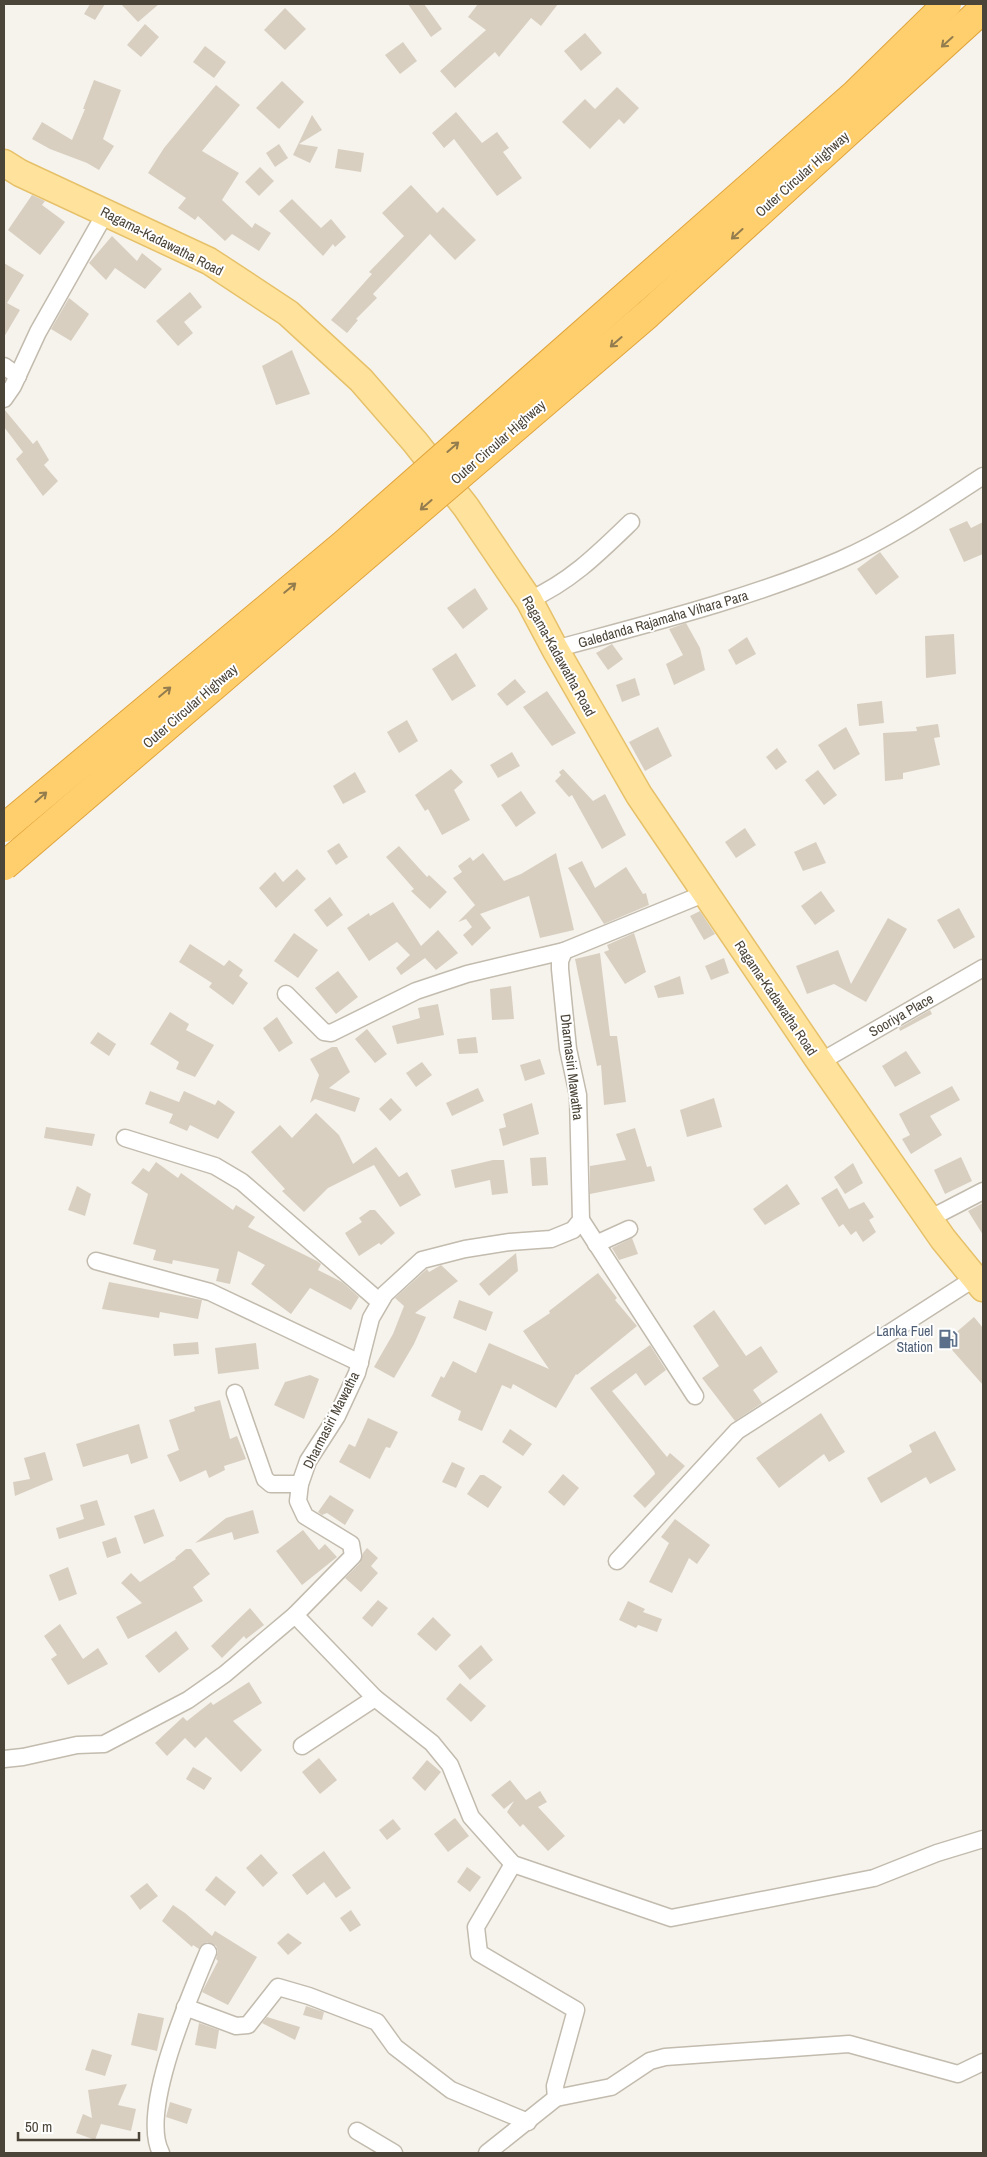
<svg xmlns="http://www.w3.org/2000/svg" width="987" height="2157" viewBox="0 0 987 2157" font-family="'Archivo Narrow',sans-serif">
	<rect width="100%" height="100%" fill="#f6f3ec"/>
	<g fill="#d8cfc1">
		<polygon points="90,4 105,4 95,20 84,14"/>
		<polygon points="121,4 159,4 138,22"/>
		<polygon points="408,4 424,4 442,29 431,37"/>
		<polygon points="478,4 558,4 541,26 531,18 499,57 495,52 455,88 440,71 486,30 468,17"/>
		<polygon points="285,8 306,29 285,50 264,30"/>
		<polygon points="145,24 159,37 141,57 127,45"/>
		<polygon points="585,33 602,53 581,71 564,51"/>
		<polygon points="403,42 417,61 400,74 385,55"/>
		<polygon points="205,46 226,62 214,78 193,62"/>
		<polygon points="94,80 121,90 103,139 114,146 99,170 87,163 50,149 32,139 42,122 72,140 85,109 83,109"/>
		<polygon points="282,81 304,102 279,129 256,108"/>
		<polygon points="216,85 240,105 202,151 239,173 222,200 252,228 255,223 271,233 259,251 232,234 225,241 198,216 195,220 178,208 186,198 148,173 164,148"/>
		<polygon points="617,87 639,108 624,124 619,119 590,149 562,122 585,99 595,109"/>
		<polygon points="456,112 482,143 497,132 509,148 503,152 522,178 497,196 454,139 444,148 432,133"/>
		<polygon points="312,115 322,130 299,144 318,147 310,163 293,155"/>
		<polygon points="279,144 288,158 275,167 266,153"/>
		<polygon points="338,149 364,153 361,172 335,168"/>
		<polygon points="260,167 274,181 259,196 245,182"/>
		<polygon points="411,185 437,213 443,207 476,240 455,260 430,234 373,294 377,298 356,319 358,320 347,333 331,320 372,274 369,272 404,236 382,213"/>
		<polygon points="32,195 45,201 42,205 65,222 40,255 8,230"/>
		<polygon points="292,199 321,228 331,219 346,237 335,247 333,244 323,256 279,211"/>
		<polygon points="112,236 137,261 142,253 162,269 145,289 115,268 106,280 89,263"/>
		<polygon points="4,263 24,275 7,303 20,310 4,337"/>
		<polygon points="190,292 202,307 184,322 193,333 178,346 156,321"/>
		<polygon points="69,298 89,314 71,341 51,329"/>
		<polygon points="292,350 310,394 276,405 262,366"/>
		<polygon points="4,409 33,444 37,440 49,460 44,465 58,481 43,496 16,459 23,452 4,427"/>
		<polygon points="967,521 971,528 983,522 983,554 964,562 949,529"/>
		<polygon points="880,552 899,577 876,595 857,569"/>
		<polygon points="475,588 488,609 463,629 447,608"/>
		<polygon points="686,623 700,648 705,670 674,685 666,664 683,655 669,629"/>
		<polygon points="954,634 956,674 926,678 925,636"/>
		<polygon points="747,637 756,654 736,665 728,650"/>
		<polygon points="612,644 623,659 608,670 596,653"/>
		<polygon points="456,653 476,686 452,701 432,669"/>
		<polygon points="635,678 640,695 622,702 616,685"/>
		<polygon points="515,679 526,692 507,706 497,694"/>
		<polygon points="547,691 576,733 552,746 523,707"/>
		<polygon points="882,701 884,723 859,726 857,704"/>
		<polygon points="407,720 418,741 399,753 387,732"/>
		<polygon points="938,724 940,737 934,738 940,765 903,773 903,779 885,781 883,733 917,731 916,727"/>
		<polygon points="658,727 672,756 645,771 629,742"/>
		<polygon points="846,727 860,754 834,770 818,745"/>
		<polygon points="777,748 787,762 776,770 766,757"/>
		<polygon points="512,752 520,766 498,778 490,765"/>
		<polygon points="451,769 463,782 454,790 470,820 442,835 428,809 425,811 415,795"/>
		<polygon points="563,769 593,801 605,794 626,835 602,849 572,795 569,797 555,781 561,775 559,772"/>
		<polygon points="818,770 837,795 824,805 805,780"/>
		<polygon points="355,772 366,792 343,804 333,786"/>
		<polygon points="521,791 536,813 516,827 501,805"/>
		<polygon points="745,828 756,845 736,858 725,842"/>
		<polygon points="816,842 826,863 803,871 794,852"/>
		<polygon points="339,843 348,857 336,865 327,851"/>
		<polygon points="399,846 427,877 429,875 447,892 430,909 411,891 414,889 386,857"/>
		<polygon points="483,853 504,881 521,874 556,853 574,930 540,938 529,896 480,914 491,928 472,946 463,935 472,927 466,919 458,922 475,905 453,878 462,872 458,866 470,857 473,861"/>
		<polygon points="582,861 595,888 626,867 643,894 646,893 649,905 604,924 568,868"/>
		<polygon points="297,869 306,879 276,908 259,888 275,872 283,882"/>
		<polygon points="821,891 835,911 815,925 801,906"/>
		<polygon points="330,897 343,915 327,927 314,910"/>
		<polygon points="393,902 421,946 438,930 458,953 436,970 425,958 401,975 396,968 410,955 397,942 369,961 347,928 369,913 370,916"/>
		<polygon points="959,908 975,937 954,949 937,920"/>
		<polygon points="700,911 715,934 704,940 690,916"/>
		<polygon points="888,918 907,929 866,1002 834,984 807,994 796,966 838,950 851,984"/>
		<polygon points="294,933 318,950 298,978 274,961"/>
		<polygon points="634,933 646,972 625,984 604,952 609,950 607,945"/>
		<polygon points="190,944 224,966 229,960 243,970 239,976 248,983 233,1005 209,987 212,983 179,962"/>
		<polygon points="600,953 610,1036 617,1036 626,1102 604,1105 601,1065 597,1066 575,959"/>
		<polygon points="724,958 729,973 711,980 705,966"/>
		<polygon points="338,971 358,997 336,1014 315,988"/>
		<polygon points="680,976 684,994 658,998 654,986"/>
		<polygon points="511,986 514,1019 492,1020 490,989"/>
		<polygon points="438,1004 444,1035 397,1044 392,1026 420,1018 418,1008"/>
		<polygon points="930,1010 932,1014 900,1031 899,1028"/>
		<polygon points="170,1012 189,1024 186,1030 214,1045 195,1077 176,1069 179,1062 150,1044"/>
		<polygon points="277,1017 293,1043 279,1052 263,1028"/>
		<polygon points="367,1029 387,1054 375,1063 355,1039"/>
		<polygon points="98,1032 116,1044 109,1056 90,1043"/>
		<polygon points="476,1037 478,1053 459,1054 457,1039"/>
		<polygon points="332,1047 337,1047 350,1072 329,1088 360,1098 355,1112 315,1099 310,1103 319,1075 310,1059"/>
		<polygon points="906,1051 921,1073 895,1087 882,1066"/>
		<polygon points="540,1059 545,1074 525,1081 520,1065"/>
		<polygon points="422,1062 432,1075 416,1087 406,1073"/>
		<polygon points="952,1086 960,1100 930,1116 942,1135 911,1154 902,1139 910,1135 899,1114"/>
		<polygon points="478,1088 484,1101 452,1116 446,1103"/>
		<polygon points="150,1091 179,1102 184,1091 215,1105 218,1100 235,1112 218,1139 190,1125 187,1131 169,1123 173,1114 145,1104"/>
		<polygon points="391,1098 402,1110 390,1121 379,1109"/>
		<polygon points="714,1098 722,1127 687,1137 680,1110"/>
		<polygon points="532,1103 539,1134 503,1146 499,1129 506,1127 503,1114"/>
		<polygon points="316,1113 339,1135 353,1164 376,1147 399,1177 407,1172 421,1195 400,1207 374,1165 328,1188 304,1212 282,1191 285,1189 251,1152 280,1125 292,1138"/>
		<polygon points="46,1127 95,1134 92,1146 44,1138"/>
		<polygon points="635,1128 647,1167 651,1166 655,1181 590,1194 590,1166 626,1160 616,1134"/>
		<polygon points="546,1157 548,1185 532,1186 530,1158"/>
		<polygon points="961,1157 972,1181 945,1194 934,1170"/>
		<polygon points="493,1160 504,1160 508,1193 492,1195 490,1180 455,1188 451,1170"/>
		<polygon points="156,1162 178,1178 181,1173 233,1210 236,1205 255,1217 248,1227 317,1261 321,1264 318,1270 342,1282 359,1297 351,1310 310,1288 291,1314 251,1284 265,1265 238,1251 230,1284 216,1281 219,1269 173,1260 172,1264 153,1260 156,1250 133,1244 148,1194 131,1183 143,1168 149,1172"/>
		<polygon points="853,1163 863,1183 845,1194 834,1177"/>
		<polygon points="787,1184 800,1204 765,1225 753,1209"/>
		<polygon points="77,1186 91,1194 85,1216 68,1210"/>
		<polygon points="837,1188 849,1209 864,1202 874,1217 869,1220 876,1232 863,1242 856,1231 851,1235 843,1224 839,1227 821,1198"/>
		<polygon points="983,1203 983,1235 968,1211"/>
		<polygon points="370,1210 375,1210 395,1233 381,1245 379,1243 359,1256 345,1233 362,1222 359,1218"/>
		<polygon points="632,1238 638,1254 619,1260 612,1248"/>
		<polygon points="516,1253 518,1271 489,1296 479,1284"/>
		<polygon points="441,1265 458,1281 415,1313 426,1317 414,1344 394,1378 374,1367 393,1334 404,1306 395,1298 427,1269 429,1272"/>
		<polygon points="598,1273 617,1298 615,1300 637,1326 577,1375 576,1374 556,1408 513,1384 511,1389 502,1385 482,1431 458,1420 461,1411 431,1396 441,1376 444,1378 453,1361 476,1373 489,1343 549,1369 523,1331 550,1313 549,1311"/>
		<polygon points="109,1282 202,1300 198,1319 160,1312 159,1318 102,1309"/>
		<polygon points="459,1300 493,1312 486,1331 453,1318"/>
		<polygon points="714,1310 746,1356 761,1346 778,1372 753,1390 762,1403 735,1421 702,1378 719,1366 693,1326"/>
		<polygon points="974,1317 983,1328 983,1385 945,1342"/>
		<polygon points="198,1342 199,1354 174,1356 173,1344"/>
		<polygon points="256,1343 259,1369 218,1374 215,1348"/>
		<polygon points="650,1345 666,1370 645,1386 636,1373 612,1391 667,1457 670,1453 685,1466 645,1508 633,1496 655,1474 654,1471 590,1388"/>
		<polygon points="310,1375 319,1379 304,1419 274,1405 285,1382"/>
		<polygon points="220,1400 230,1439 237,1436 246,1459 224,1466 225,1470 209,1478 206,1470 180,1482 167,1455 179,1450 169,1420 195,1411 194,1407"/>
		<polygon points="821,1413 845,1452 829,1462 824,1454 779,1488 756,1458"/>
		<polygon points="368,1418 398,1432 390,1448 386,1447 370,1479 339,1462 349,1444 355,1447"/>
		<polygon points="139,1424 148,1458 131,1464 128,1454 83,1467 76,1444"/>
		<polygon points="510,1429 532,1444 523,1456 502,1442"/>
		<polygon points="935,1431 956,1470 930,1484 926,1477 881,1503 867,1478 912,1452 909,1445"/>
		<polygon points="45,1452 53,1480 15,1496 13,1482 30,1479 24,1458"/>
		<polygon points="452,1462 465,1468 456,1488 442,1482"/>
		<polygon points="563,1474 579,1488 564,1506 548,1492"/>
		<polygon points="480,1475 484,1475 502,1487 488,1508 467,1494"/>
		<polygon points="330,1495 354,1510 345,1525 327,1513 322,1515 318,1512"/>
		<polygon points="97,1500 105,1525 59,1539 56,1528 84,1519 80,1505"/>
		<polygon points="154,1509 164,1536 144,1544 134,1516"/>
		<polygon points="253,1510 259,1533 234,1540 232,1532 195,1543 226,1518"/>
		<polygon points="675,1519 710,1545 697,1564 689,1558 672,1593 649,1582 669,1543 661,1537"/>
		<polygon points="303,1530 319,1550 325,1544 337,1557 302,1585 276,1551"/>
		<polygon points="116,1537 121,1553 107,1558 102,1542"/>
		<polygon points="367,1548 378,1558 371,1566 378,1573 361,1592 345,1578 360,1563 363,1553"/>
		<polygon points="186,1549 191,1549 210,1574 193,1587 203,1601 128,1639 116,1617 142,1603 121,1583 131,1573 140,1582 176,1559 175,1558"/>
		<polygon points="68,1567 77,1594 59,1601 49,1575"/>
		<polygon points="378,1600 388,1608 372,1627 362,1618"/>
		<polygon points="628,1601 645,1609 643,1612 662,1619 657,1632 638,1625 636,1628 619,1620"/>
		<polygon points="250,1608 264,1625 246,1639 244,1636 222,1658 211,1646"/>
		<polygon points="433,1617 451,1635 436,1651 417,1634"/>
		<polygon points="60,1624 83,1659 98,1648 108,1664 68,1685 51,1659 57,1655 44,1636"/>
		<polygon points="176,1631 189,1649 159,1673 145,1656"/>
		<polygon points="481,1645 493,1660 470,1680 458,1666"/>
		<polygon points="249,1682 262,1703 233,1721 262,1750 241,1772 206,1737 195,1748 185,1738 167,1756 155,1743 183,1717 187,1721 211,1702 213,1705"/>
		<polygon points="460,1683 486,1706 471,1722 446,1699"/>
		<polygon points="319,1758 337,1780 320,1794 302,1772"/>
		<polygon points="427,1760 441,1772 425,1791 412,1778"/>
		<polygon points="193,1767 212,1778 204,1790 186,1779"/>
		<polygon points="510,1780 526,1800 540,1791 547,1802 538,1807 565,1836 548,1851 523,1824 520,1827 507,1812 514,1801 504,1809 491,1795"/>
		<polygon points="455,1818 469,1836 448,1852 434,1834"/>
		<polygon points="393,1819 401,1829 387,1840 379,1830"/>
		<polygon points="324,1851 351,1888 336,1898 324,1882 307,1895 292,1875"/>
		<polygon points="261,1854 278,1873 263,1887 246,1868"/>
		<polygon points="467,1867 481,1877 470,1892 457,1882"/>
		<polygon points="216,1876 236,1892 225,1906 205,1890"/>
		<polygon points="147,1883 158,1896 140,1910 130,1896"/>
		<polygon points="173,1905 185,1913 212,1936 215,1931 257,1957 228,2005 202,1992 218,1961 216,1959 218,1951 216,1946 207,1942 199,1949 193,1945 192,1947 162,1921"/>
		<polygon points="351,1910 361,1925 350,1932 340,1918"/>
		<polygon points="288,1933 302,1943 288,1955 277,1943"/>
		<polygon points="306,2006 324,2012 322,2020 303,2015"/>
		<polygon points="138,2013 164,2018 157,2051 131,2045"/>
		<polygon points="267,2017 300,2027 295,2040 262,2023"/>
		<polygon points="199,2023 219,2030 216,2049 195,2045"/>
		<polygon points="92,2049 112,2055 105,2076 85,2070"/>
		<polygon points="127,2084 118,2105 136,2109 131,2131 101,2124 95,2140 76,2133 83,2114 92,2118 88,2090"/>
		<polygon points="170,2102 192,2109 187,2124 166,2117"/>
	</g>
	<g fill="none" stroke-linecap="round" stroke-linejoin="round">
		<defs>
			<g id="street">
				<polyline points="4,366 18,376"/>
				<polyline points="4,399 13,386 38,332 106,212"/>
				<path d="M 529,600 C 570,582 599,553 631,522"/>
				<path d="M 555,649 C 651,623 748,599 840,560 C 891,538 937,506 983,476"/>
				<polyline points="286,994 324,1032 331,1033 416,991 467,974 564,951"/>
				<polyline points="820,1062 983,968"/>
				<polyline points="125,1138 215,1166 242,1182 380,1302"/>
				<polyline points="929,1219 983,1191"/>
				<polyline points="581,1220 695,1396"/>
				<polyline points="596,1244 629,1229"/>
				<polyline points="96,1261 210,1292 360,1363"/>
				<polyline points="235,1393 265,1479 271,1484 300,1484"/>
				<polyline points="617,1561 737,1431 975,1278"/>
				<polyline points="295,1615 375,1698 432,1743 450,1765 471,1817 513,1864 671,1918 874,1878 937,1853 983,1839"/>
				<polyline points="302,1746 375,1698"/>
				<polyline points="4,1759 23,1757 77,1745 104,1744 188,1700 225,1674 295,1615 353,1556 351,1544 305,1516 298,1501 300,1484 308,1461 337,1416 357,1373 371,1318 385,1294 422,1260 465,1249 510,1242 551,1239 573,1230 581,1220 578,1095 568,1049 560,969 560,961 564,951 706,893"/>
				<polyline points="513,1864 476,1927 479,1953 576,2010 555,2086 556,2098"/>
				<polyline points="185,2007 236,2026 248,2025 278,1987 309,1996 377,2022 395,2047 451,2090 528,2122"/>
				<polyline points="357,2131 394,2153"/>
				<path d="M 161,2153 C 139,2111 190,1996 208,1952"/>
				<polyline points="487,2153 556,2098 611,2087 650,2061 665,2057 849,2044 958,2074 983,2062"/>
			</g>
			<polyline id="primary" points="4,163 20,173 209,261 288,313 361,380 415,442 466,507 529,600 555,649 639,795 820,1062 943,1239 983,1288"/>
		</defs>
		<use href="#street" stroke="#c2bbae" stroke-width="19"/>
		<use href="#primary" stroke="#e6c16a" stroke-width="29"/>
		<use href="#street" stroke="#fff" stroke-width="16"/>
		<use href="#primary" stroke="#ffe39c" stroke-width="26"/>
		<defs>
			<g id="highway-bridge">
				<polyline points="4,828 344,544 855,94 947,4"/>
				<polyline points="4,866 648,314 983,9"/>
			</g>
		</defs>
		<use href="#highway-bridge" stroke="#e0a43c" stroke-width="30" stroke-linecap="butt"/>
		<use href="#highway-bridge" stroke="#ffcf6e" stroke-width="28"/>
	</g>
	<defs><path id="oneway-shaft" d="M-6 0H5M1.5-3L5.5 0L1.5 3" fill="none" stroke-width="1.6" stroke-linecap="round" stroke-linejoin="round" transform="scale(1.25)"/></defs>
	<g stroke="#937c4e">
		<use href="#oneway-shaft" transform="translate(947 42) rotate(138)"/>
		<use href="#oneway-shaft" transform="translate(737 234) rotate(138)"/>
		<use href="#oneway-shaft" transform="translate(616 342) rotate(139)"/>
		<use href="#oneway-shaft" transform="translate(453 447) rotate(-41)"/>
		<use href="#oneway-shaft" transform="translate(426 505) rotate(139)"/>
		<use href="#oneway-shaft" transform="translate(290 588) rotate(-40)"/>
		<use href="#oneway-shaft" transform="translate(165 692) rotate(-40)"/>
		<use href="#oneway-shaft" transform="translate(41 797) rotate(-41)"/>
	</g>
	<defs>
		<symbol id="fuel-bare" viewBox="-9 -9 18 18"><path d="M-5.5-6h7V0h2V4h1.3V-2.5L3-4.5l.8-.8L6-3V5H2.5V1h-1V6h-7ZM-4.2-4.7v3.2H.2V-4.7Z" fill="#5c6f8a" stroke="#fff" stroke-width="2.5" paint-order="stroke"/></symbol>
	</defs>
	<g fill-rule="evenodd">
		<use href="#fuel-bare" x="934" y="1325" width="28" height="28"/>
	</g>
	<g text-anchor="middle" dominant-baseline="central" stroke-width="4" stroke-linejoin="round" paint-order="stroke">
		<g font-size="14" fill="#4b4439" stroke="#fff">
			<text transform="translate(802 174) rotate(-42)">Outer Circular Highway</text>
			<text transform="translate(162 241) rotate(27)">Ragama-Kadawatha Road</text>
			<text transform="translate(498 442) rotate(-41)">Outer Circular Highway</text>
			<text transform="translate(663 619) rotate(-16)">Galedanda Rajamaha Vihara Para</text>
			<text transform="translate(559 656) rotate(61)">Ragama-Kadawatha Road</text>
			<text transform="translate(190 706) rotate(-41)">Outer Circular Highway</text>
			<text transform="translate(776 998) rotate(56)">Ragama-Kadawatha Road</text>
			<text transform="translate(901 1015) rotate(-30)">Sooriya Place</text>
			<text transform="translate(572 1067) rotate(83)">Dharmasiri Mawatha</text>
			<text transform="translate(331 1420) rotate(-63)">Dharmasiri Mawatha</text>
		</g>
		<g font-size="14" fill="#4e5e75" stroke="#fff" text-anchor="end">
			<text x="933" y="1331">Lanka Fuel<tspan x="933" dy="16">Station</tspan></text>
		</g>
	</g>
	<rect width="987" height="2157" fill="none" stroke="#4b4439" stroke-width="10"/>
	<path d="M18 2132v8h121v-8" fill="none" stroke="#4b4439" stroke-width="2.5"/>
	<text x="25" y="2132" font-size="15" fill="#4b4439" stroke="#ffffff" stroke-width="4" paint-order="stroke">50 m</text>
</svg>
